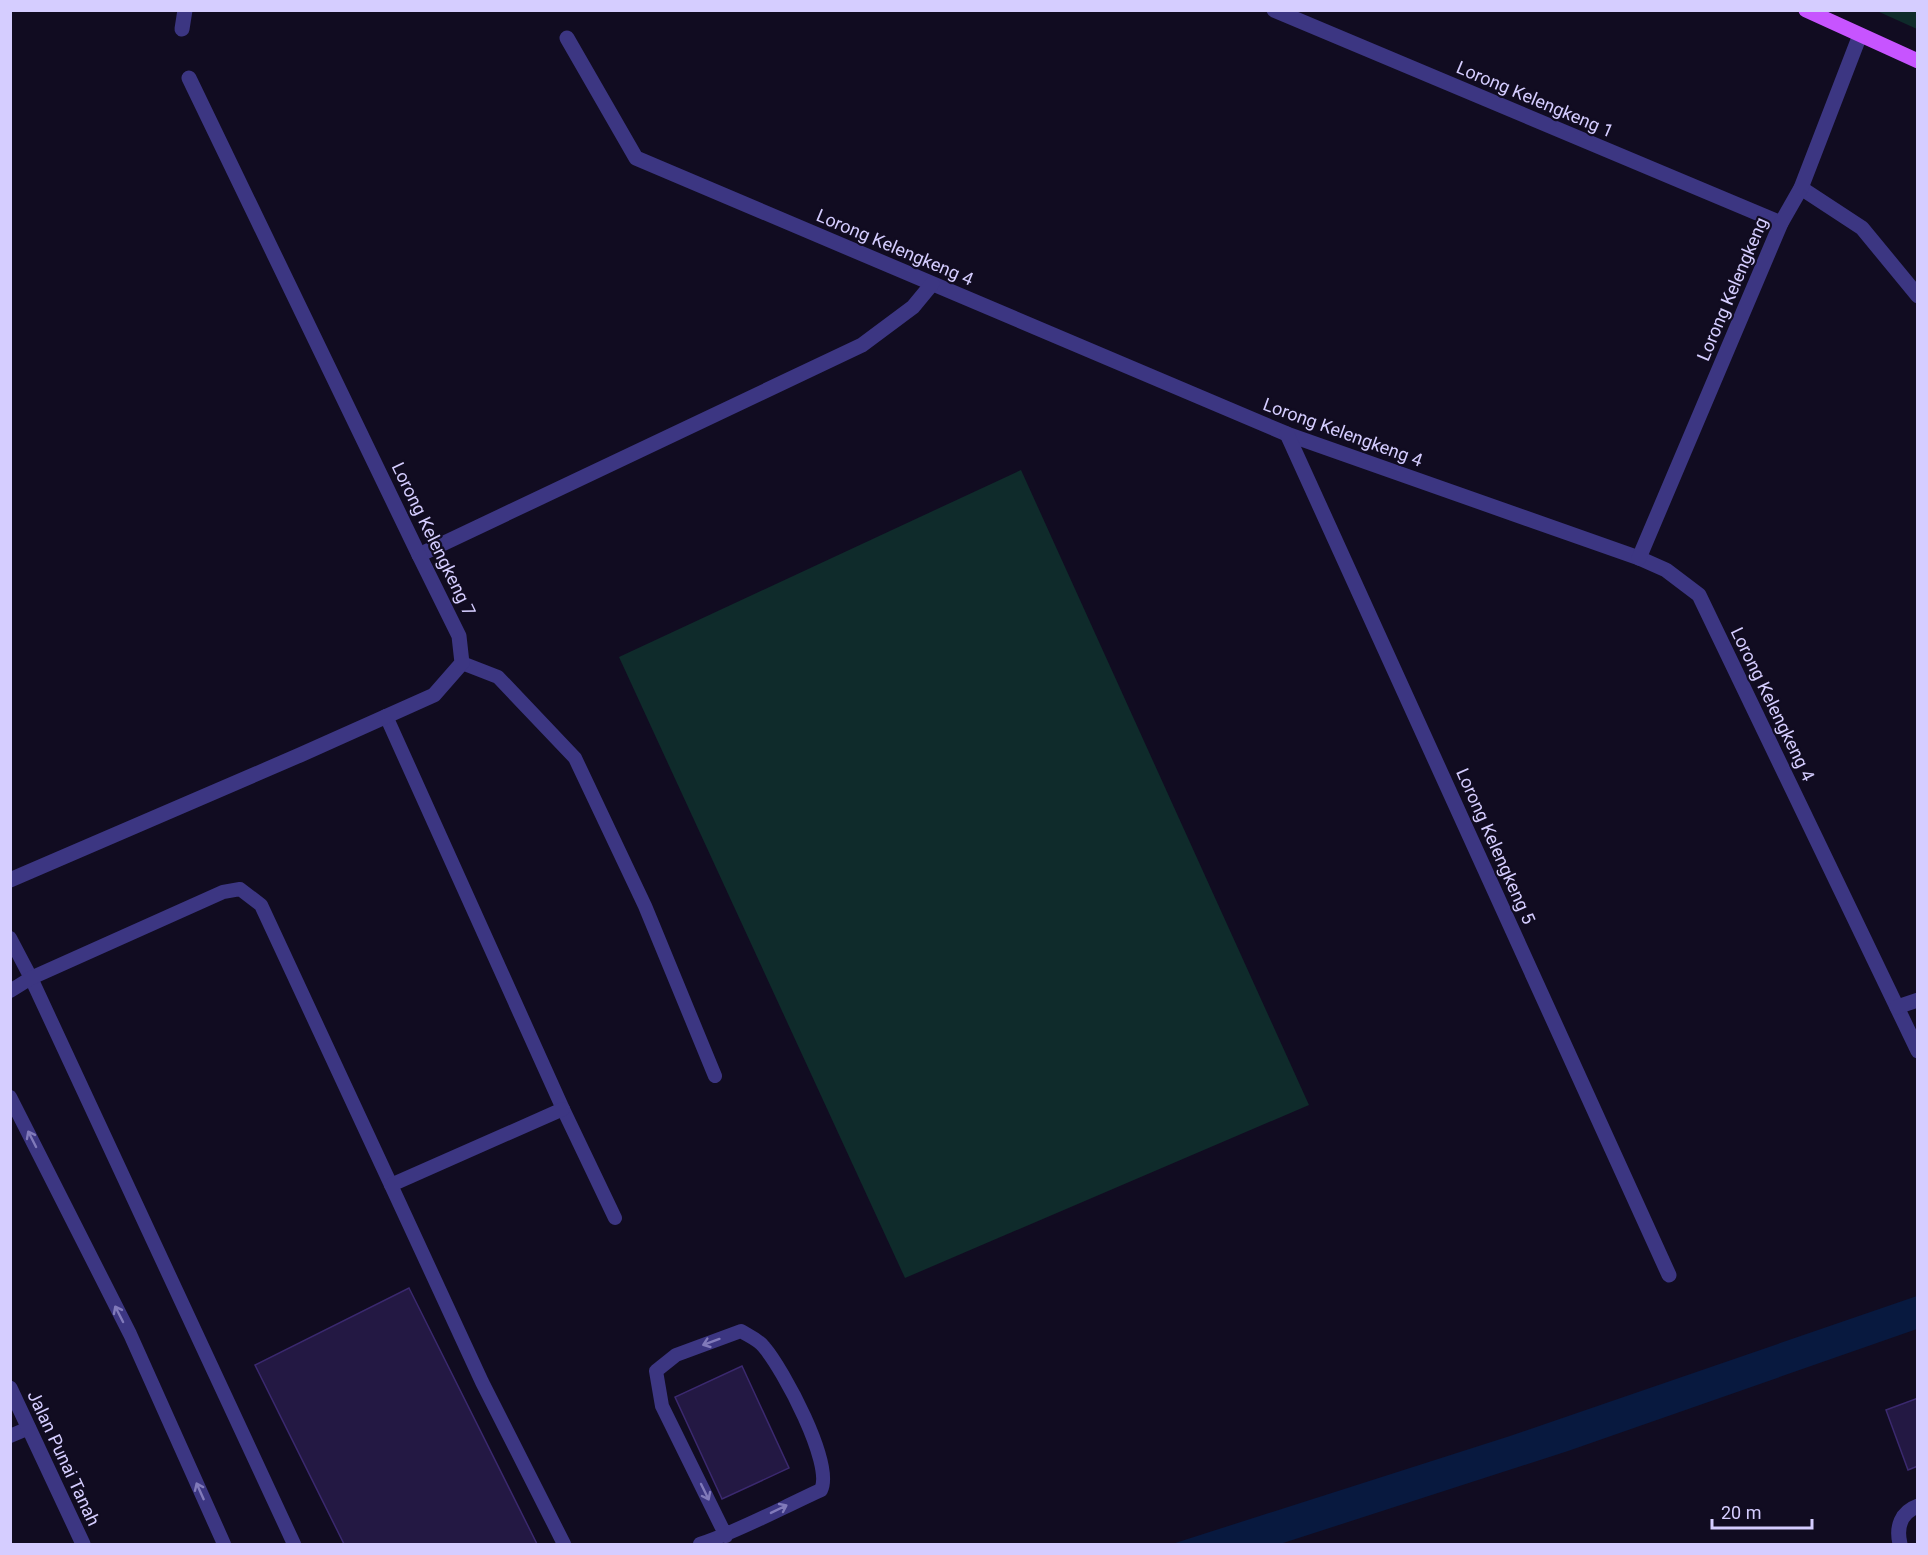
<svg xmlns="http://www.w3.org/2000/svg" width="1928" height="1555" viewBox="0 0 1928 1555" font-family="Roboto,sans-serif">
	<rect width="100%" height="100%" fill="#110c21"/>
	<g fill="#0f2b2b">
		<polygon points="1877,11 1917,11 1917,29"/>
		<polygon points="1021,470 1309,1105 905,1278 619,657"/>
	</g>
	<polygon fill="#08193f" points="1917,1296 1917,1329 1568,1451 1280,1544 1172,1544 1510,1436"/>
	<g fill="#231843" stroke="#3b296f" stroke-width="1.5">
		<polygon points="409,1288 537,1544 344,1544 255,1365"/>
		<polygon points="742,1366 789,1468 722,1499 675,1397"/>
		<polygon points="1918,1398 1918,1466 1908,1470 1886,1410"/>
	</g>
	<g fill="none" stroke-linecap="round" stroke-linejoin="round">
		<g stroke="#3c3682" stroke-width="14">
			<polyline points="462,663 498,677 575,758 645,906 715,1076"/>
			<polyline points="386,716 563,1109 615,1218"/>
			<polyline points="10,938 31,978 294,1544"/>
			<polyline points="10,991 31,978 223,892 240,889 261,905 391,1185"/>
			<polyline points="10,1097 130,1334 224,1544"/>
			<polyline points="563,1109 391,1185 482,1382 564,1544"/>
			<polyline points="10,1436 29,1428"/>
			<path d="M 700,1544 C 742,1530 781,1508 821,1490 C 834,1464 783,1369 764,1347 C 759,1340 749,1336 741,1331 L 676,1355 L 656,1371 L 662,1406 L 726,1536"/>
		</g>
		<g stroke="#3c3682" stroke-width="15">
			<polyline points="1274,10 1781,223"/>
			<polyline points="182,29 185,10"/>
			<polyline points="567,38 636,158 1287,434 1639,558 1666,570 1699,595 1918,1051"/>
			<polyline points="1801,188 1862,228 1918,296"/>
			<polyline points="1287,434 1669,1275"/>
			<polyline points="419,555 862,345 913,307 932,284"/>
			<polyline points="1639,558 1781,223 1801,188 1860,35"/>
			<polyline points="10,880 300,755 434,695 462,663 459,636 419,555 189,78"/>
			<polyline points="1897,1007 1918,1000"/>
			<path d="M 1900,1544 C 1896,1527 1901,1512 1918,1506"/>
		</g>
		<polyline stroke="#3c3682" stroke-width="15" points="10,1388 83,1544"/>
		<polyline stroke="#c754ff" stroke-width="15" points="1806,10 1918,61"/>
	</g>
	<defs><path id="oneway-shaft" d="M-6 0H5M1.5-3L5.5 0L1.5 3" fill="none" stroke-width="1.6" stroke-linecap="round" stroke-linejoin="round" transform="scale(1.5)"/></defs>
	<g stroke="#817aba">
		<use href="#oneway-shaft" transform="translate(32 1139) rotate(-117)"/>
		<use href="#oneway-shaft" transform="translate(119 1314) rotate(-117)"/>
		<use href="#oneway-shaft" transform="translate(711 1342) rotate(160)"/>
		<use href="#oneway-shaft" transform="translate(200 1491) rotate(-114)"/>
		<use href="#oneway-shaft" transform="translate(705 1492) rotate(64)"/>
		<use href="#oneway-shaft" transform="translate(779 1509) rotate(-26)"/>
	</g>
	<g text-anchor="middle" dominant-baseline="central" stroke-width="4.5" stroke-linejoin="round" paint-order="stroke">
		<g font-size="18" fill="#d5cdff" stroke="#110c21">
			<text transform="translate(1535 99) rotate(23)">Lorong Kelengkeng 1</text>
			<text transform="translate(895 247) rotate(23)">Lorong Kelengkeng 4</text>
			<text transform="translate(1732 289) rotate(-67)">Lorong Kelengkeng</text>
			<text transform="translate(1343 432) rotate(20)">Lorong Kelengkeng 4</text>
			<text transform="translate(434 539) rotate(64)">Lorong Kelengkeng 7</text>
			<text transform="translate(1773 704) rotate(64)">Lorong Kelengkeng 4</text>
			<text transform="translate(1496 846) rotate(66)">Lorong Kelengkeng 5</text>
			<text transform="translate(64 1458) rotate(65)">Jalan Punai Tanah</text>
		</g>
	</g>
	<rect width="1928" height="1555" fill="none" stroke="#d5cdff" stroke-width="24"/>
	<path d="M1712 1519v9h100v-9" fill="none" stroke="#d5cdff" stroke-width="3"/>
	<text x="1721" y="1519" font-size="18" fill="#d5cdff" stroke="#110c21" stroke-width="4.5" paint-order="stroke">20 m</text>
</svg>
